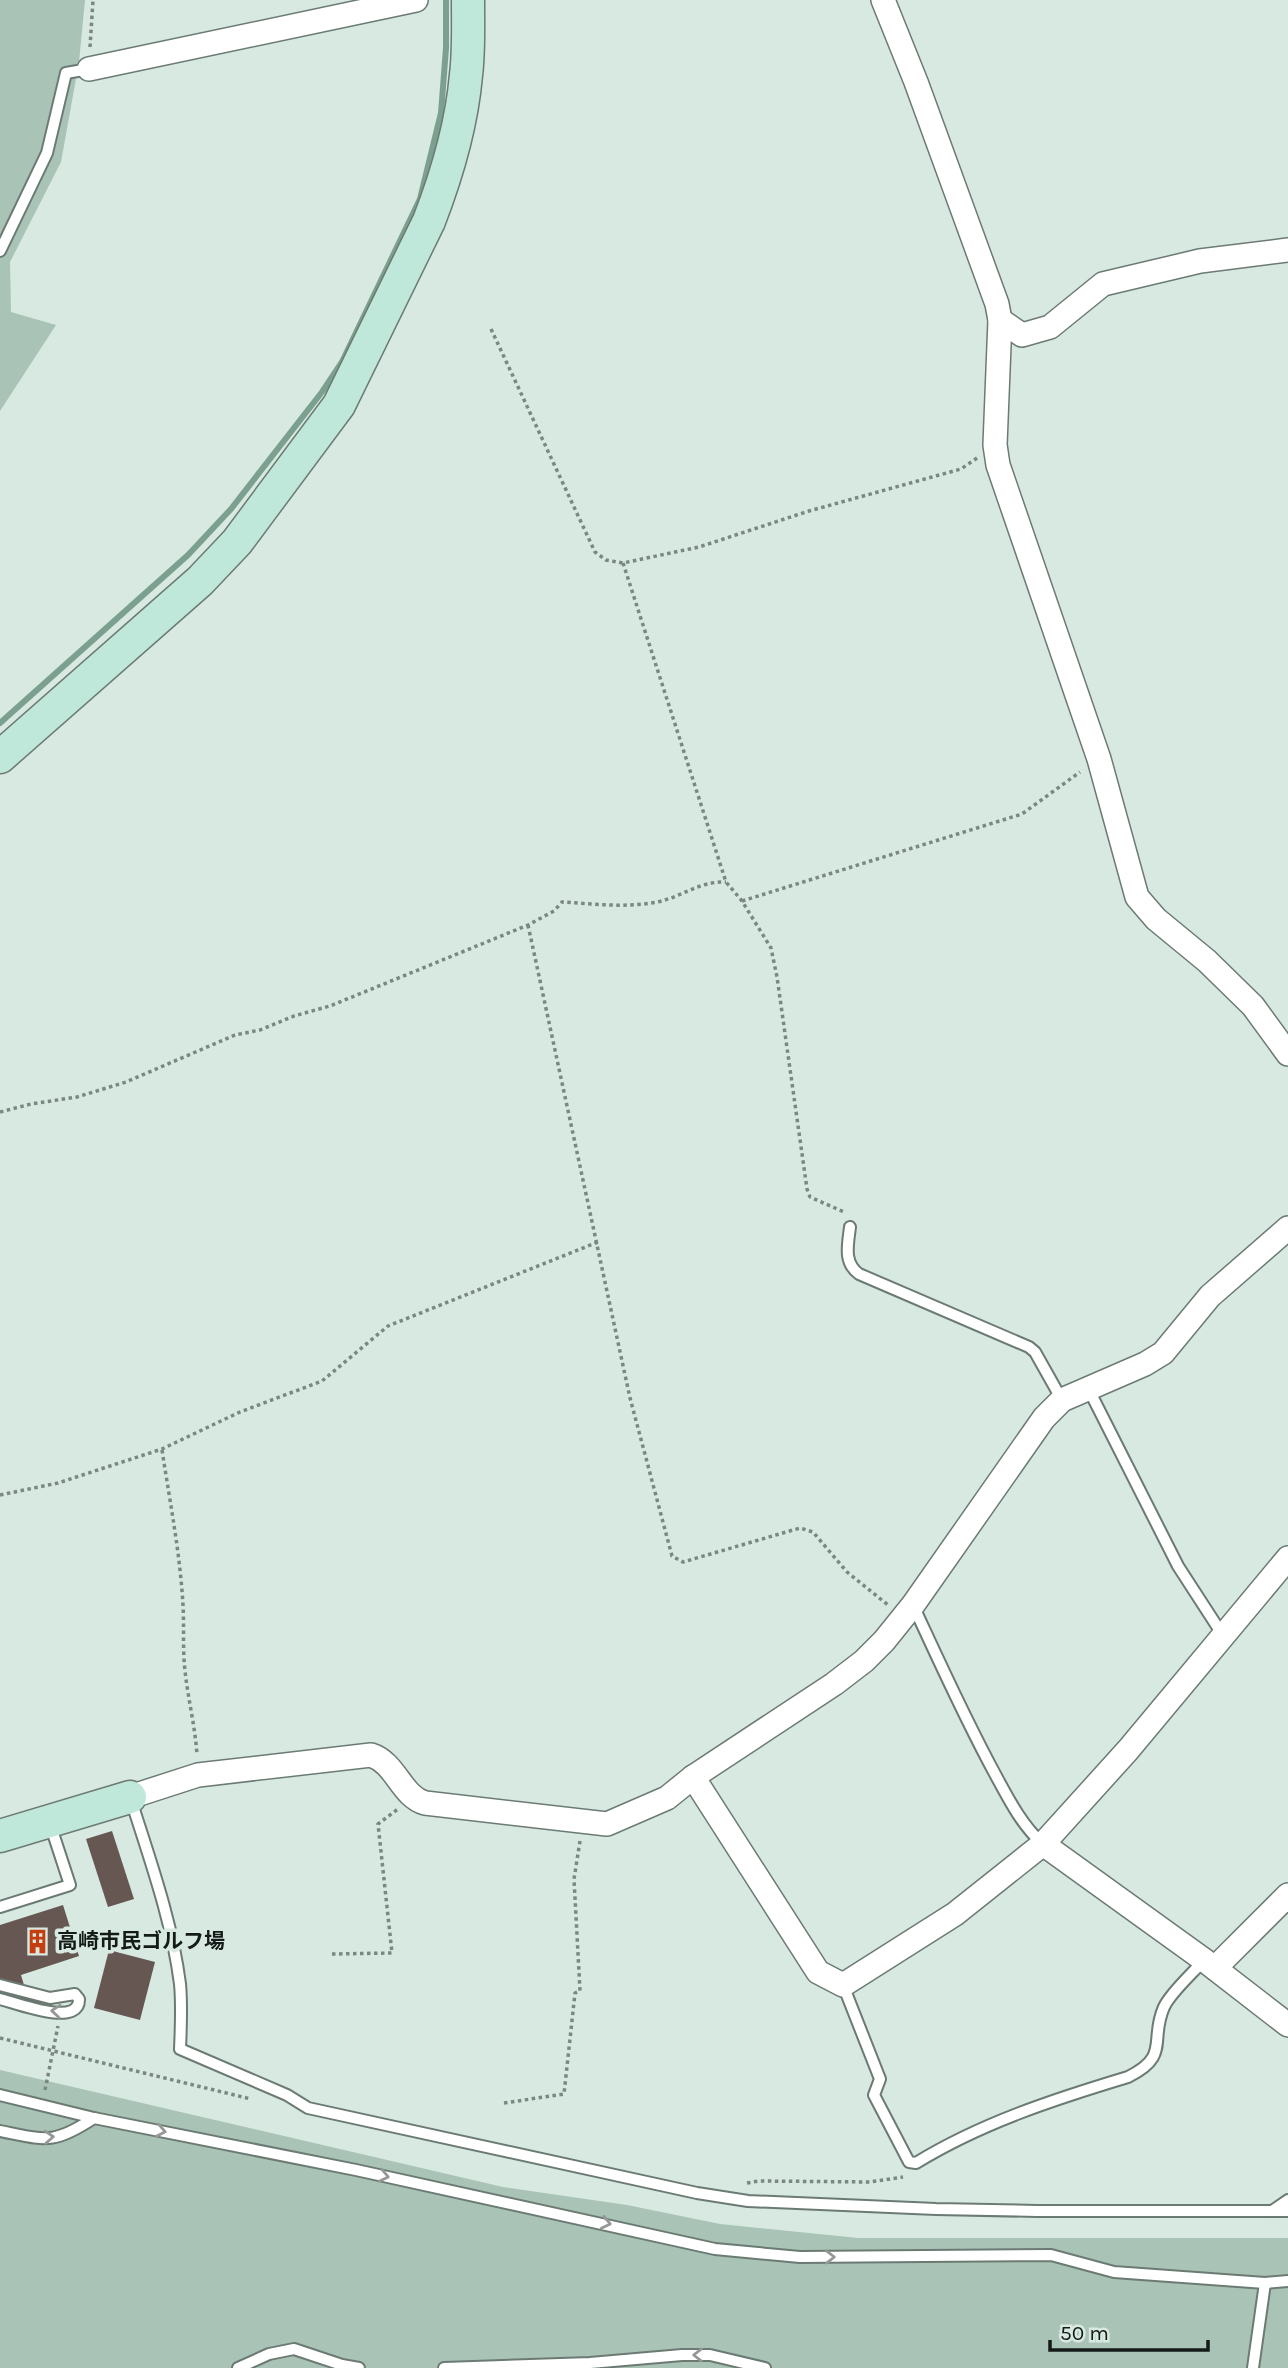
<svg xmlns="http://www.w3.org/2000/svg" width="1288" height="2368" viewBox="0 0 1288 2368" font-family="Karla,'Noto Sans JP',sans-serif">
	<rect width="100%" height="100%" fill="#d7e9e0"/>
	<g fill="#aac3b7">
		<polygon points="0,0 85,0 79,62 61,162 10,262 11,312 56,325 0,411"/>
		<polygon points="0,2070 503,2187 627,2205 720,2224 858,2238 1288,2238 1288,2368 0,2368"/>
	</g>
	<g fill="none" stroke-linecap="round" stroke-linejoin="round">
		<polyline stroke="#7ca08f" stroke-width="6" points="0,723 188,555 231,509 322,392 342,362 420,199 441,113 446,48 446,0"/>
	</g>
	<g fill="#675753">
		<polygon points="112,1831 134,1899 108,1907 86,1839"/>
		<polygon points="63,1905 79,1956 21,1975 24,1985 44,1993 38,2013 0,2003 0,1925"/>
		<polygon points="109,1950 155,1962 140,2020 94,2008"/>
	</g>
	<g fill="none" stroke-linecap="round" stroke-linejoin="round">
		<defs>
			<g id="lane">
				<polyline points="0,251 47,153 66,73 89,69"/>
				<path d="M 850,1227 C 848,1245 843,1262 859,1274 L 1029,1347 L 1035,1352 L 1062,1400"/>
				<polyline points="1089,1390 1178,1566 1224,1637"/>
				<path d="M 913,1605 C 939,1661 965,1719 995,1774 C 1008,1798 1022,1826 1043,1844"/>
				<path d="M 131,1800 C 150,1860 172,1921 180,1984 C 182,2005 181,2027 180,2049 L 287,2095 L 308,2108 L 697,2193 L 748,2201 L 936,2209 L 1037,2211 L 1288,2211"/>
				<polyline points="0,1907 70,1885 50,1824"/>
				<path d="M 0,1985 L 50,1998 L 75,1994 L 79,1999 C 80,2028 16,2003 0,1999"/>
				<path d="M 843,1985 L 880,2079 L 874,2095 L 909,2162 L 916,2163 C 981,2123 1055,2099 1128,2077 C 1171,2056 1149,2040 1164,2007 C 1171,1992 1193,1973 1204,1960"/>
				<polyline points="0,2095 94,2118 356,2170 715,2249 800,2257 1051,2255 1114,2272 1265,2283 1288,2281"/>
				<path d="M 0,2131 C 46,2140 53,2145 94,2118"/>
				<polyline points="1272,2211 1288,2200"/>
				<polyline points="238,2368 269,2354 294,2349 342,2365 359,2368"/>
				<polyline points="444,2368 590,2363 682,2355 710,2355 765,2368"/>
				<polyline points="1253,2368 1265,2283"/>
			</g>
			<g id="street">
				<polyline points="883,0 916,82 997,304 1000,320 995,445 998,465 1099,759 1137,897 1156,919 1207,961 1253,1006 1288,1054"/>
				<polyline points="89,69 416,0"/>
				<polyline points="1000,320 1022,335 1050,327 1103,284 1200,261 1288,250"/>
				<polyline points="693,1777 818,1972 843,1985 955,1914 1043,1844 1128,1750 1288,1558"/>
				<path d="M 130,1797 L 198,1775 L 371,1755 C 396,1763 401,1796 425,1803 L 607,1824 L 667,1798 L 693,1777 L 834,1684 L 864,1661 L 884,1641 L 913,1605 L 1044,1418 L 1062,1400 L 1145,1364 L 1163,1353 L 1210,1296 L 1288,1228"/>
				<polyline points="1043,1844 1204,1960 1288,2025"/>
				<polyline points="1215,1968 1288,1895"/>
			</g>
			<g id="secondary">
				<path d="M 0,757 L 200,581 L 237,542 L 339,405 L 429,221 C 446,177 462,122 466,75 C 469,51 468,25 468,0"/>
				<polyline points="0,1836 130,1797"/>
			</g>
		</defs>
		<use href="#lane" stroke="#6b7b73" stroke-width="14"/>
		<use href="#street" stroke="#6b7b73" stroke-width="26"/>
		<use href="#secondary" stroke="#6b7b73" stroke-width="35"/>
		<g stroke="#7b8781" stroke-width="3.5" stroke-dasharray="3.5 3.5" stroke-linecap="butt">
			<polyline points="90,47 93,0"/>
			<polyline points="491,329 595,552 606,560 623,563 699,547 809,511 961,469 977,458"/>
			<polyline points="623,563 726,882 742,901 771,948 777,977 807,1189 810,1197 844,1212"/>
			<polyline points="742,901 1022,814 1080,772"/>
			<polyline points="528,925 630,1398 672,1556 683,1562 800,1528 813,1532 847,1572 888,1605"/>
			<path d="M 0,1112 L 31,1104 L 77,1097 L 126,1082 L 235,1035 L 260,1030 L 294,1016 L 330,1006 L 528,925 L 554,911 L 562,902 C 593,904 626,908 657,902 C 682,897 699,881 726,882"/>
			<path d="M 162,1450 C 170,1502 180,1553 183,1605 C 184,1623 183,1641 184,1659 C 186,1692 195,1723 197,1755"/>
			<polyline points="0,1495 58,1483 162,1449 240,1412 322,1381 388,1326 598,1242"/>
			<polyline points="332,1954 392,1953 378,1824 398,1809"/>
			<polyline points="0,2038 251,2099"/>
			<polyline points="45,2090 58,2026"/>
			<polyline points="504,2103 564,2094 575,1993 580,1991 574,1879 580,1841"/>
			<polyline points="747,2183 759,2181 870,2182 903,2177"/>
		</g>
		<use href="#lane" stroke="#fff" stroke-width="10"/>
		<use href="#street" stroke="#fff" stroke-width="23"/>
		<use href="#secondary" stroke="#bfe7da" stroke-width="32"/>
	</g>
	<defs><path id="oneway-chevron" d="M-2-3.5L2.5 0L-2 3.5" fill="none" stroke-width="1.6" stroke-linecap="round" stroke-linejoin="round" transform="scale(1.75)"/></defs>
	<g stroke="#959897">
		<use href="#oneway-chevron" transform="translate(56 2011) rotate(-175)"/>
		<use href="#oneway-chevron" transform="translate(161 2131) rotate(11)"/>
		<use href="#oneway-chevron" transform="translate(49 2137) rotate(-3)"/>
		<use href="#oneway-chevron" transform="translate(384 2176) rotate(12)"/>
		<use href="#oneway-chevron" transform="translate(606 2223) rotate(12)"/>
		<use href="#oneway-chevron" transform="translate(830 2257)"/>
		<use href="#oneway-chevron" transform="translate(698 2355) rotate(-180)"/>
	</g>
	<defs>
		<symbol id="building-bare" viewBox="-9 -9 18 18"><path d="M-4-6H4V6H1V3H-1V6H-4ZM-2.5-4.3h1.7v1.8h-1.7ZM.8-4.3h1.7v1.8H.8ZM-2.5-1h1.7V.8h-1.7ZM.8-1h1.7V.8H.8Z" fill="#c63e0f" stroke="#d7e9e0" stroke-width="2.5" paint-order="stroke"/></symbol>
	</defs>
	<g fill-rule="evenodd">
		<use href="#building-bare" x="20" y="1924" width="35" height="35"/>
	</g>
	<g text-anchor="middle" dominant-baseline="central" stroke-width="7" stroke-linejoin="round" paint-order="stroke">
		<g font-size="21" font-weight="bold" fill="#141a17" stroke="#d7e9e0" text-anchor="start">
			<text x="57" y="1941">高崎市民ゴルフ場</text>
		</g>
	</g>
	<path d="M1050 2340v10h158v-10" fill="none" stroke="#141a17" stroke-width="3.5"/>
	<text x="1060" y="2340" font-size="21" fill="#141a17" stroke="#d7e9e0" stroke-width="5" paint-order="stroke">50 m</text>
</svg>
